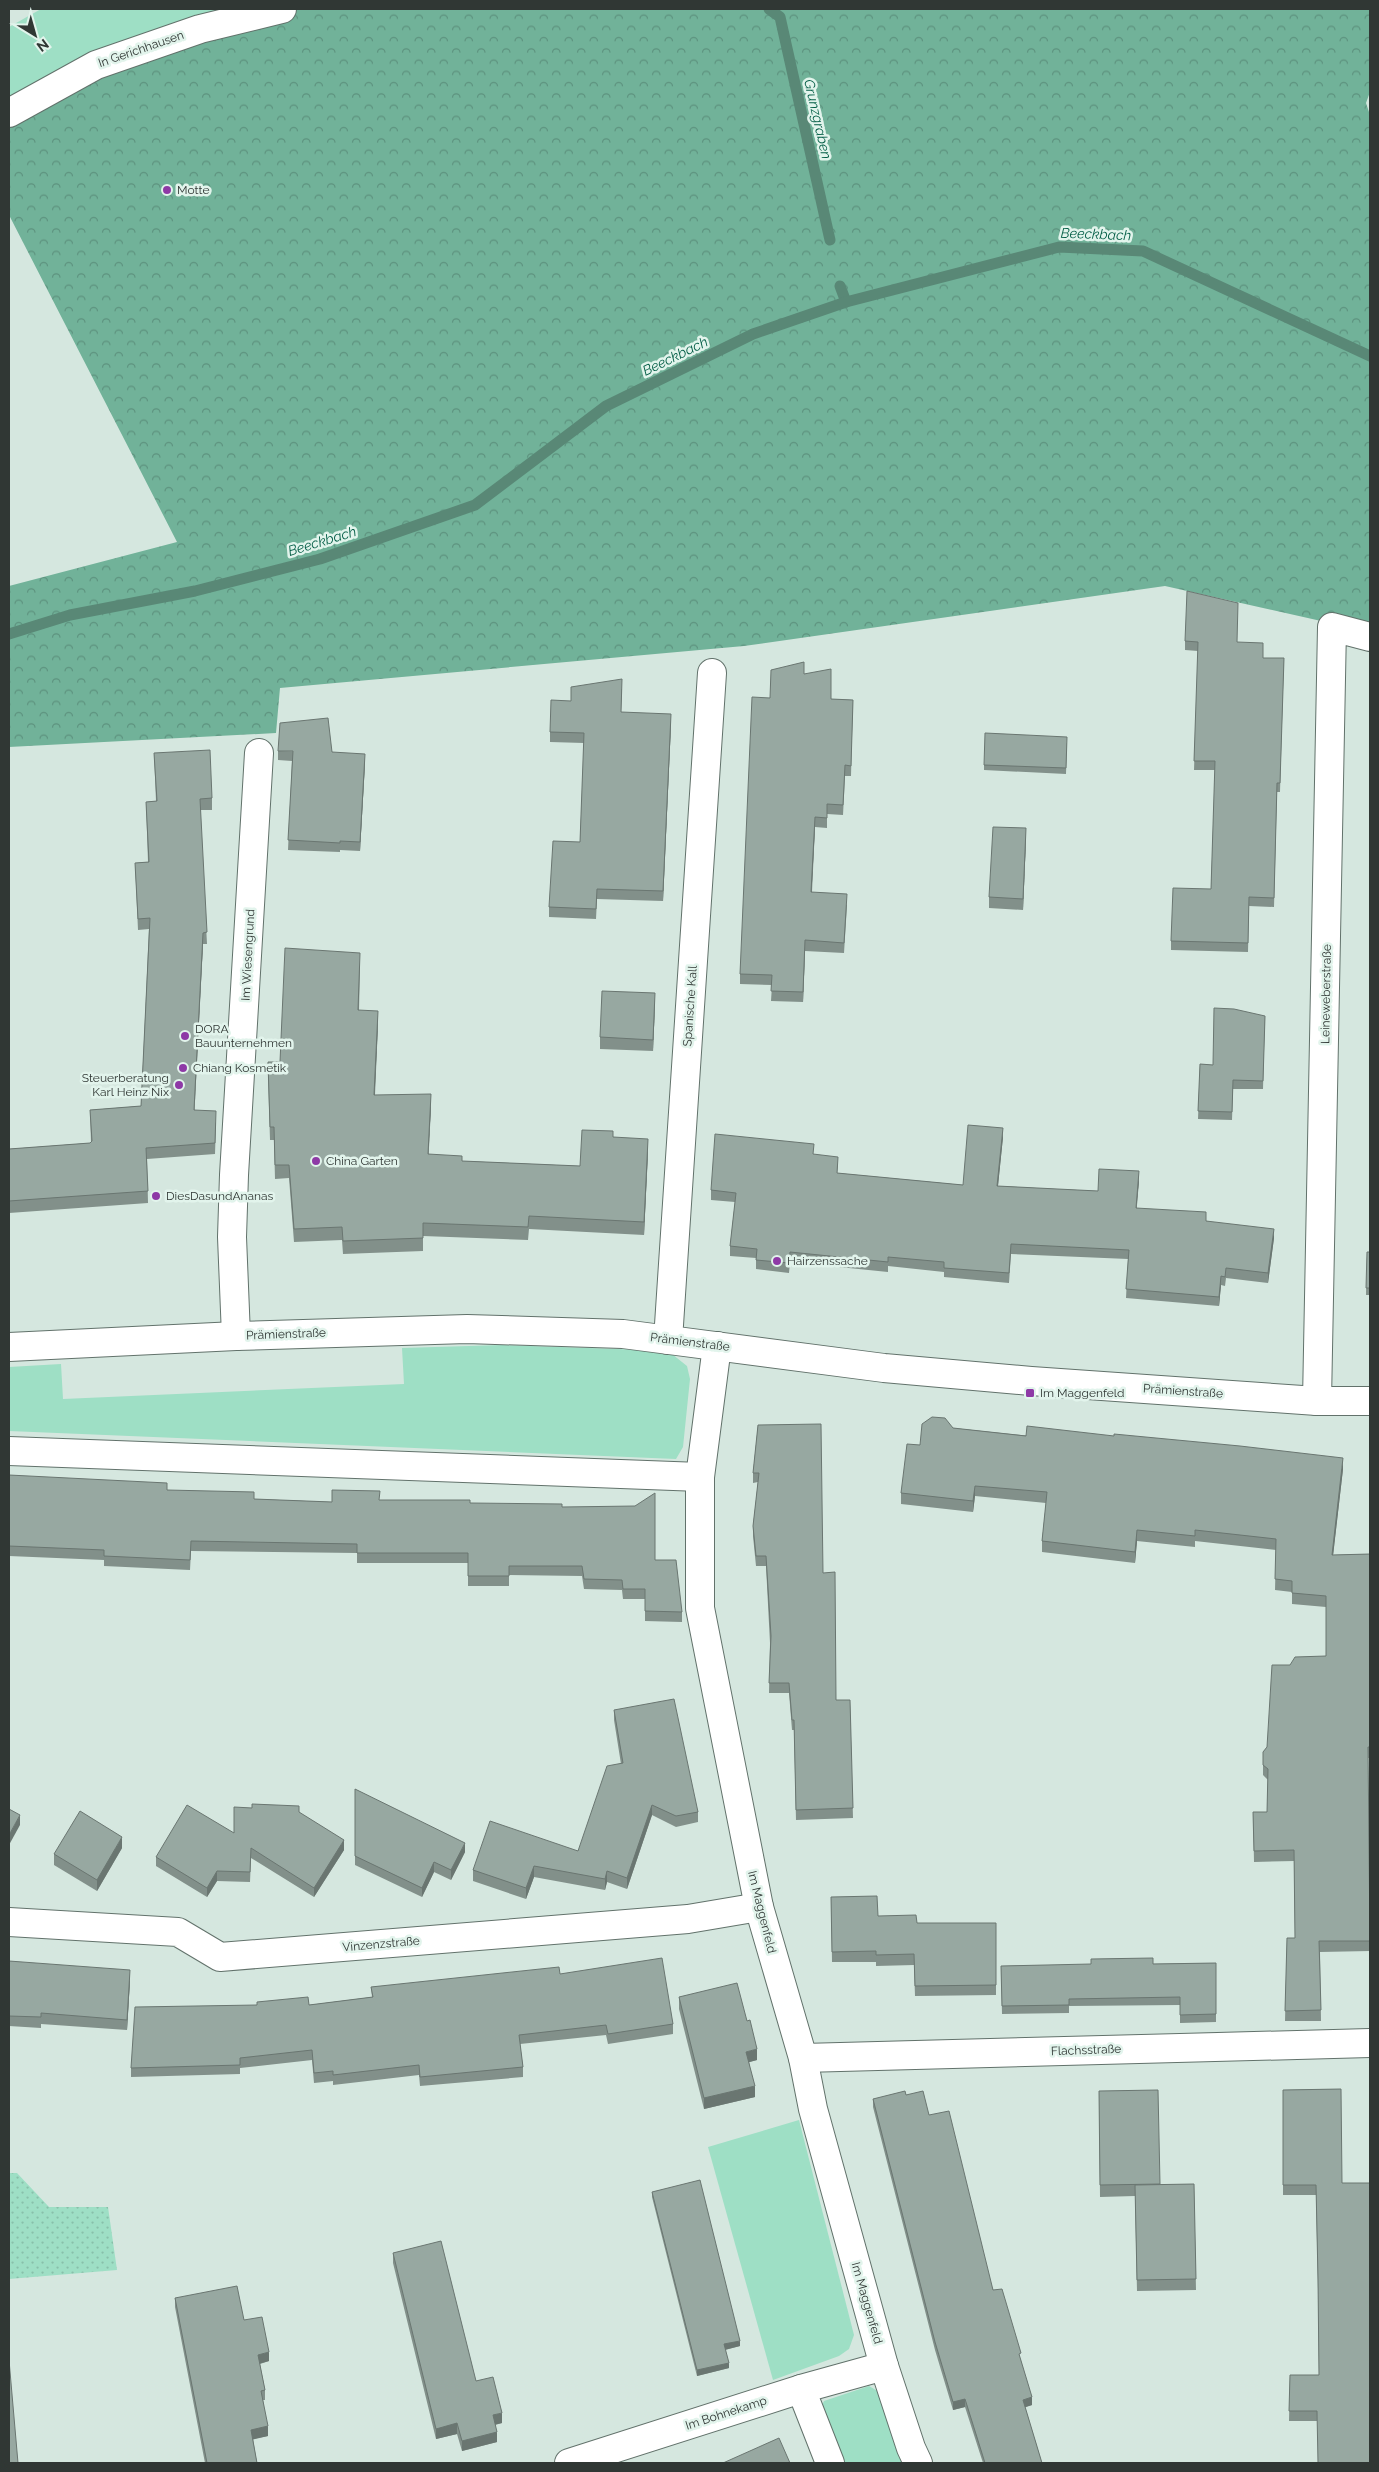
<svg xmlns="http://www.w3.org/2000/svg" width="1379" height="2472" viewBox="0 0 1379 2472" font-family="Raleway,sans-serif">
	<defs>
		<pattern id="forest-crowns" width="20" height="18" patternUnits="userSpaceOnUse" patternTransform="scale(1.25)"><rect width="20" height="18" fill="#71b299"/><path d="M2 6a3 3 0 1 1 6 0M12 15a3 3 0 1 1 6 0" fill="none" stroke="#5d927e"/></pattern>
		<pattern id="park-dots" width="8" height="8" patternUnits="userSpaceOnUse" patternTransform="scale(1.25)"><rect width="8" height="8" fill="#9edfc5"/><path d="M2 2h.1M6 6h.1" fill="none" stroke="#88c0aa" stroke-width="1.8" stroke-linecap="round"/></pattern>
	</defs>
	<rect width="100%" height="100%" fill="#d5e7df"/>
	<g fill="#9edfc5">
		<polygon points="41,9 253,9 9,104 9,27"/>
		<polygon points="502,1345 646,1350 672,1354 687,1366 690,1379 683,1447 676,1459 9,1431 9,1367 61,1364 63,1399 404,1384 402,1348"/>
		<polygon points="799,2120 854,2335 849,2349 839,2356 773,2380 708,2147"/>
		<polygon points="869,2386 881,2393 911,2463 840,2463 819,2412 824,2401"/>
	</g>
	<polygon fill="url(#forest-crowns)" points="253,9 1370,9 1370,92 1366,103 1370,115 1370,632 1165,586 744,646 280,688 276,733 9,747 9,586 177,542 9,215 9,104"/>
	<polygon fill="url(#park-dots)" points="9,2173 17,2173 49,2207 108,2207 117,2270 9,2279"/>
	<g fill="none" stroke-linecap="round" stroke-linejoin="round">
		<g stroke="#598876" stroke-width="11">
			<polyline points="769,9 780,17 830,240"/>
			<polyline points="840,286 846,302"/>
			<polyline points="9,634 70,615 195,591 320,559 475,505 606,406 753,334 846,302 1059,247 1143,251 1370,356"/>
		</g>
		<defs>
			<g id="minor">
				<polyline points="9,113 96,65 200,29 282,9"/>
				<polyline points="236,1336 232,1237 234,1175 259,753"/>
				<polyline points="668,1340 712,673"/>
				<polyline points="717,1346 700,1477 700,1608 759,1907 803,2058 813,2109 884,2366 911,2448 918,2463"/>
				<polyline points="9,1347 236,1336 467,1329 623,1334 884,1368 1031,1381 1317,1401 1370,1401"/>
				<polyline points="1317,1401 1332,627 1370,637"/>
				<polyline points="9,1451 700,1477"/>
				<polyline points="9,1922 178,1932 220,1957 688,1919 759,1907"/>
				<polyline points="803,2058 1370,2043"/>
				<polyline points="801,2389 830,2463"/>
				<polyline points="569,2463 801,2389 884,2366"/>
			</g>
		</defs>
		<use href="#minor" stroke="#62726b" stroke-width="30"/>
		<use href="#minor" stroke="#fff" stroke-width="28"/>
	</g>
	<g fill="#82908a">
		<polygon points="1185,641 1238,642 1263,658 1284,658 1280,792 1277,792 1274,907 1249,906 1248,952 1171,950 1171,941 1211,889 1215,770 1194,770 1198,651 1185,650"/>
		<polygon points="804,674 831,699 853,700 851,776 845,776 843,815 827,814 827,828 815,827 812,892 847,905 844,953 805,951 803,1002 771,1001 772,985 740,984 740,974 770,698"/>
		<polygon points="622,689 621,712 671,724 663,901 597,899 596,919 549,917 549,907 580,842 584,743 550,742 550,732 571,701"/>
		<polygon points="1067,743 1066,774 984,770 984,765"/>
		<polygon points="278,751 332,752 365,763 360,851 340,850 340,852 288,850 292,761 278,760"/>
		<polygon points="154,753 212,798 212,810 200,810 207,944 203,944 194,1110 216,1123 215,1154 147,1159 148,1203 9,1213 9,1149 90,1143 91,1142 90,1110 141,1106 149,929 138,930 135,863 148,862 146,802 156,801"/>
		<polygon points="1026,839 1023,910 989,908 989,897"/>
		<polygon points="360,966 359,1011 378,1024 375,1095 431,1107 428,1154 462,1161 580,1166 613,1137 648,1152 644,1235 529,1229 528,1240 423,1236 423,1251 343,1254 342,1240 294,1242 289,1178 275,1179 274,1140 270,1140 268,1075 280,1062"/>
		<polygon points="655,1004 653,1051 600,1049 600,1037"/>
		<polygon points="1265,1016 1263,1089 1233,1089 1232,1120 1198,1119 1200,1064 1213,1065"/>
		<polygon points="1003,1137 998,1186 1098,1191 1139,1181 1136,1208 1206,1221 1274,1238 1268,1283 1226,1278 1225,1286 1221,1285 1219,1306 1126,1298 1128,1259 1011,1254 1009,1283 944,1277 944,1272 888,1266 888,1272 790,1262 789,1273 756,1269 756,1258 730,1256 730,1246 735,1202 711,1200 711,1190 814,1155 838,1166 837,1173 963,1185"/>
		<polygon points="1367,1252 1370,1252 1370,1295 1366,1295"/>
		<polygon points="758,1425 823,1573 836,1700 850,1700 853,1818 796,1820 794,1730 792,1730 789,1693 769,1693 770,1643 766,1566 756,1566 753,1536 753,1526 758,1482 753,1483 753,1473"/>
		<polygon points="953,1428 1343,1469 1333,1555 1370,1554 1370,1758 1368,1758 1370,1951 1320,1952 1321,2021 1285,2021 1287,1938 1295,1938 1294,1861 1254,1862 1253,1812 1267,1812 1268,1780 1263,1775 1263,1752 1267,1747 1290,1665 1326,1656 1326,1607 1292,1604 1292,1592 1275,1590 1276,1550 1195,1541 1195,1547 1137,1541 1135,1563 1042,1552 1042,1541 1046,1503 975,1496 973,1512 901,1504 901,1493 920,1445"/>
		<polygon points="9,1475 254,1499 332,1502 380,1500 562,1507 655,1560 682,1612 682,1622 645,1621 645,1599 623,1599 622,1590 584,1589 582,1576 509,1575 509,1586 468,1586 468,1563 357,1563 357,1553 191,1551 190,1570 104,1566 104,1560 9,1556"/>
		<polygon points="614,1710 698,1812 698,1822 676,1827 652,1815 627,1889 607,1882 605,1890 534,1877 526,1899 473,1881 473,1870 578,1851 621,1764 614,1720"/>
		<polygon points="355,1789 465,1852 451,1880 434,1872 422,1897 355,1865"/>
		<polygon points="299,1812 344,1850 314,1897 251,1858 250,1882 217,1881 207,1897 156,1866 156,1857 234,1833"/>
		<polygon points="122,1848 97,1891 54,1865 54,1854"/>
		<polygon points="831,1897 878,1916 917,1923 996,1923 996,1995 915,1996 914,1965 876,1966 876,1962 832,1962"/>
		<polygon points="9,1961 130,1981 127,2030 41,2024 41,2028 9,2026"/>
		<polygon points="1216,1963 1216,2022 1180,2023 1180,2005 1069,2006 1069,2013 1002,2014 1001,1966"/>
		<polygon points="560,1974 673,2024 673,2034 608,2044 606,2035 520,2044 523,2067 523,2077 420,2086 419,2075 333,2085 333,2081 314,2083 312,2060 240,2068 240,2074 131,2077 131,2068 309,2005 372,1997 371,1987"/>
		<polygon points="679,1997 757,2060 749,2062 755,2097 704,2109 679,2009"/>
		<polygon points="1341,2089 1317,2421 1289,2421 1290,2375 1319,2375 1318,2289 1316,2195 1283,2195 1283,2090"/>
		<polygon points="1099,2091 1160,2185 1194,2184 1196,2290 1137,2291 1135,2196 1100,2197"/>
		<polygon points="906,2095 929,2115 993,2290 1021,2361 1032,2405 1025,2407 1042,2463 983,2463 965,2407 953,2410 935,2350 873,2107 873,2099"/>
		<polygon points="652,2192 740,2346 725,2350 729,2368 697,2376 652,2197"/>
		<polygon points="393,2253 502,2423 495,2425 497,2442 462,2451 457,2434 436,2439 393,2263"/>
		<polygon points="175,2298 244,2320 269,2361 260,2364 265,2390 265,2400 263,2400 268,2436 253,2439 257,2463 205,2463 175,2307"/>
	</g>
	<g fill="#6a7671">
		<polygon points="671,714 671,724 663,901 663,891"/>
		<polygon points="365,754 365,763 360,851 360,842"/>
		<polygon points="815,817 815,827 811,902 811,892"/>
		<polygon points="1026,828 1026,839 1023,910 1023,899"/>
		<polygon points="203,933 203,944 194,1121 194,1110"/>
		<polygon points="805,940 805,951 803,1002 803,992"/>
		<polygon points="655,993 655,1004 653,1051 653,1040"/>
		<polygon points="378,1011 378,1024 374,1108 374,1095"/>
		<polygon points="431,1094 431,1107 428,1167 428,1154"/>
		<polygon points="1003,1128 1003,1137 997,1195 997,1186"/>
		<polygon points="648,1139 648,1152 644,1235 644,1222"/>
		<polygon points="1139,1171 1139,1181 1136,1217 1136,1208"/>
		<polygon points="1274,1229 1274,1238 1268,1283 1268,1273"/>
		<polygon points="1221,1276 1221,1285 1219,1306 1219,1297"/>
		<polygon points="1343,1458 1343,1469 1332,1565 1332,1555"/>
		<polygon points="975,1486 975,1496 973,1512 973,1501"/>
		<polygon points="1137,1530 1137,1541 1135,1563 1135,1552"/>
		<polygon points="652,1805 652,1815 627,1889 627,1878"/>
		<polygon points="20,1815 20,1825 9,1845 9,1835"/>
		<polygon points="122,1837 122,1848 97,1891 97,1880"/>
		<polygon points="344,1840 344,1850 314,1897 314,1888"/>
		<polygon points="465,1843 465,1852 451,1880 451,1870"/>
		<polygon points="434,1862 434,1872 422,1897 422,1888"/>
		<polygon points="534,1866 534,1877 526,1899 526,1888"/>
		<polygon points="217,1871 217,1881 207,1897 207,1888"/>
		<polygon points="607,1871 607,1882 605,1890 605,1879"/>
		<polygon points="130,1970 130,1981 127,2030 127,2020"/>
		<polygon points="757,2049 757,2060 746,2063 746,2052"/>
		<polygon points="755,2086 755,2097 704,2109 704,2098"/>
		<polygon points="740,2341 740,2346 724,2350 724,2344"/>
		<polygon points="269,2352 269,2361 258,2364 258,2355"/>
		<polygon points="729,2363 729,2368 697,2376 697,2370"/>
		<polygon points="1032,2397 1032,2405 1023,2408 1023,2400"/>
		<polygon points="965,2399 965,2407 953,2410 953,2402"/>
		<polygon points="502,2413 502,2423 493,2425 493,2415"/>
		<polygon points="457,2423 457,2434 436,2439 436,2429"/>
		<polygon points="268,2426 268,2436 251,2440 251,2430"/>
		<polygon points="497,2432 497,2442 462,2451 462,2441"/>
	</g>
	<g fill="#97a8a1" stroke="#6a7671">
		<polygon points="1187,591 1238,603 1237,642 1263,643 1263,658 1284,658 1280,783 1277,783 1274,898 1249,897 1248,943 1171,941 1173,888 1211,889 1215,761 1194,761 1198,642 1185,641"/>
		<polygon points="804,662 804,674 831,669 831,699 853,700 851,766 845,765 843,805 827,804 827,818 815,817 811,892 847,894 844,943 805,940 803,992 771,991 772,975 740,974 752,697 770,698 771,670"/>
		<polygon points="622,679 621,712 671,714 663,891 597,889 596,909 549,907 553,841 580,842 584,733 550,732 551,700 571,701 571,687"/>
		<polygon points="328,718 332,752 365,754 360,842 340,841 340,843 288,840 293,751 278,751 280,723"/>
		<polygon points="985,733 1067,737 1066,768 984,765"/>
		<polygon points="210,750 212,798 200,799 207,932 203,933 194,1110 216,1111 215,1143 146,1148 148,1191 9,1201 9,1149 90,1143 92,1141 90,1110 141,1106 150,918 138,919 135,863 149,862 146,802 157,801 154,753"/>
		<polygon points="993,827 1026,828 1023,899 989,897"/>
		<polygon points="285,948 360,953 358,1010 378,1011 374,1095 431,1094 428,1154 462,1156 462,1161 580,1166 582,1130 613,1131 613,1137 648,1139 644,1222 529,1216 528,1227 423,1223 423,1238 343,1241 342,1227 294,1229 289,1165 275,1165 274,1127 270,1127 268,1062 280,1062"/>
		<polygon points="602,991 655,993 653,1040 600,1037"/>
		<polygon points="1214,1008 1234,1009 1265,1016 1263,1081 1233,1080 1232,1112 1198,1111 1200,1064 1213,1065"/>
		<polygon points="968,1125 1003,1128 997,1186 1098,1191 1099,1169 1139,1171 1136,1208 1206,1212 1206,1221 1274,1229 1268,1273 1226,1268 1225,1277 1221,1276 1219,1297 1126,1289 1129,1250 1011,1244 1009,1273 944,1268 944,1262 888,1257 888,1262 790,1252 789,1263 756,1260 757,1249 730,1246 736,1193 711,1190 715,1134 814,1144 813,1154 838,1157 837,1173 963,1185"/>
		<polygon points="1367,1252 1370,1252 1370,1288 1366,1288"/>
		<polygon points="932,1417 945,1418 953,1428 1026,1436 1027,1426 1114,1436 1114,1434 1240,1446 1343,1458 1332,1555 1370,1554 1370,1747 1368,1747 1370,1941 1319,1941 1321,2010 1285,2011 1287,1938 1295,1938 1294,1850 1254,1851 1253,1812 1267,1812 1268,1769 1263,1765 1263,1752 1267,1747 1272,1665 1290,1665 1295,1657 1326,1656 1326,1596 1292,1593 1292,1581 1275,1579 1276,1539 1195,1530 1195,1536 1137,1530 1135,1552 1042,1541 1047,1492 975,1486 973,1501 901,1493 907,1444 920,1445 922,1424"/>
		<polygon points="821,1424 823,1573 835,1572 836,1700 850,1700 853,1808 796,1810 794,1720 792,1720 789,1683 769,1683 771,1636 766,1556 756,1556 753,1526 759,1473 753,1473 758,1425"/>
		<polygon points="9,1475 167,1483 167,1490 254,1492 254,1499 332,1502 332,1490 380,1491 379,1500 470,1500 470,1503 562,1504 562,1507 635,1506 655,1493 655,1560 676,1560 682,1612 645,1611 645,1589 623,1589 622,1580 584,1579 582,1566 509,1566 509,1576 468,1576 468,1553 357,1553 357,1544 191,1541 190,1560 104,1556 104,1550 9,1546"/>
		<polygon points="674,1699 698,1812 676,1816 652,1805 627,1878 607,1871 605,1879 534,1866 526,1888 473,1870 490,1821 578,1851 607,1766 623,1763 614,1710"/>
		<polygon points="355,1789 465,1843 451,1870 434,1862 422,1888 355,1856"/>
		<polygon points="252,1804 299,1806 299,1812 344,1840 314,1888 251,1848 250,1872 217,1871 207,1888 156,1857 187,1805 234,1833 234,1807 252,1808"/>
		<polygon points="9,1809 20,1815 9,1835"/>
		<polygon points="80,1811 122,1837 97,1880 54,1854"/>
		<polygon points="877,1896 878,1916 916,1915 917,1923 996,1923 996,1985 915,1986 914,1954 876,1955 876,1951 832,1952 831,1897"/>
		<polygon points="662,1958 673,2024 608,2034 606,2025 519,2035 523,2067 420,2077 419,2065 333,2075 333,2071 314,2073 312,2050 240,2058 240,2065 131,2068 135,2007 257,2005 257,2002 308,1997 309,2005 373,1997 371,1987 559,1967 560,1974"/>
		<polygon points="1153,1958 1153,1964 1216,1963 1216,2014 1180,2015 1180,1997 1069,1999 1069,2005 1002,2006 1001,1966 1091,1964 1091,1959"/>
		<polygon points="9,1961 130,1970 127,2020 41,2013 41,2017 9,2016"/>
		<polygon points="737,1983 747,2021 750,2020 757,2049 746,2052 755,2086 704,2098 679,1997"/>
		<polygon points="1341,2089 1342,2183 1370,2183 1370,2463 1318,2463 1317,2411 1289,2411 1290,2375 1319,2375 1318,2279 1316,2185 1283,2185 1283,2090"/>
		<polygon points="1158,2090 1160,2184 1100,2185 1099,2091"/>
		<polygon points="905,2091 906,2095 923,2091 929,2115 949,2111 993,2290 1002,2289 1021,2353 1019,2354 1032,2397 1023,2400 1042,2463 985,2463 965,2399 953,2402 935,2342 873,2099"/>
		<polygon points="700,2180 740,2341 724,2344 729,2363 697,2370 652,2192"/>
		<polygon points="1194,2184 1196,2279 1137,2280 1135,2185"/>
		<polygon points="441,2241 476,2381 493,2377 502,2413 493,2415 497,2432 462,2441 457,2423 436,2429 393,2253"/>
		<polygon points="237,2286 244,2320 262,2317 269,2352 258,2355 265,2390 261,2391 268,2426 251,2430 257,2463 207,2463 175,2298"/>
		<polygon points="9,2360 18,2463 9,2463"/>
		<polygon points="779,2438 790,2463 723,2463"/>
	</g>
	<g fill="#8e39a6" stroke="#e2f4ec" stroke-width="2">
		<circle cx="167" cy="190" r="5"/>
		<circle cx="185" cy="1036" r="5"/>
		<circle cx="183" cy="1068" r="5"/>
		<circle cx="179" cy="1085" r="5"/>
		<circle cx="316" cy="1161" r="5"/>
		<circle cx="156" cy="1196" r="5"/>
		<circle cx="777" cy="1261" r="5"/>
		<rect x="1025" y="1388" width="10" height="10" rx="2.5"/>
	</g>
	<g text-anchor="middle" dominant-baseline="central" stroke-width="5" stroke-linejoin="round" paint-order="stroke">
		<g font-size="12" fill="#303734" stroke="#e2f4ec">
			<text transform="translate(141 49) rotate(-19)">In Gerichhausen</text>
			<text transform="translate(248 955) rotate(-87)">Im Wiesengrund</text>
			<text transform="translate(1326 994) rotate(-89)">Leineweberstraße</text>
			<text transform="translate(690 1006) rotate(-86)">Spanische Kall</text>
			<text transform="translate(286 1334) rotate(-2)">Prämienstraße</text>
			<text transform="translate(690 1342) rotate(7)">Prämienstraße</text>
			<text transform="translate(1183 1391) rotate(4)">Prämienstraße</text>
			<text transform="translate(762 1912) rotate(76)">Im Maggenfeld</text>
			<text transform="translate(381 1944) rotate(-5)">Vinzenzstraße</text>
			<text transform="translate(1086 2050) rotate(-2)">Flachsstraße</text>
			<text transform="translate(867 2303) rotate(74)">Im Maggenfeld</text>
			<text transform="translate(726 2413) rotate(-18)">Im Bohnekamp</text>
		</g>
		<g font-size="12" fill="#303734" stroke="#e2f4ec" text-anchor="start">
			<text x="177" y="190">Motte</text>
			<text x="195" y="1029">DORA<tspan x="195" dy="14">Bauunternehmen</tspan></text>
			<text x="193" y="1068">Chiang Kosmetik</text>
			<text x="169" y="1078" text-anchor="end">Steuerberatung<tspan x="169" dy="14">Karl Heinz Nix</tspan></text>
			<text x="326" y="1161">China Garten</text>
			<text x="166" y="1196">DiesDasundAnanas</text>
			<text x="787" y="1261">Hairzenssache</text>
			<text x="1040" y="1393">Im Maggenfeld</text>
		</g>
		<g font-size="14" font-style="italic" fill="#045e46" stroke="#e2f4ec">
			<text transform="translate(818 119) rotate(77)">Grunzgraben</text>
			<text transform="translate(1096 234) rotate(2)">Beeckbach</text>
			<text transform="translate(675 356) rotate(-26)">Beeckbach</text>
			<text transform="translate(322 541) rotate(-17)">Beeckbach</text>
		</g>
	</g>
	<rect width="1379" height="2472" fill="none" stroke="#303734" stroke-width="20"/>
	<g transform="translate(35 35) rotate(143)" stroke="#e2f4ec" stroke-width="4" paint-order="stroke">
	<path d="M0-4L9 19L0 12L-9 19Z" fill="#303734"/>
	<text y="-8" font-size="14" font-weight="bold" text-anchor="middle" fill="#303734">N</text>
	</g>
</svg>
